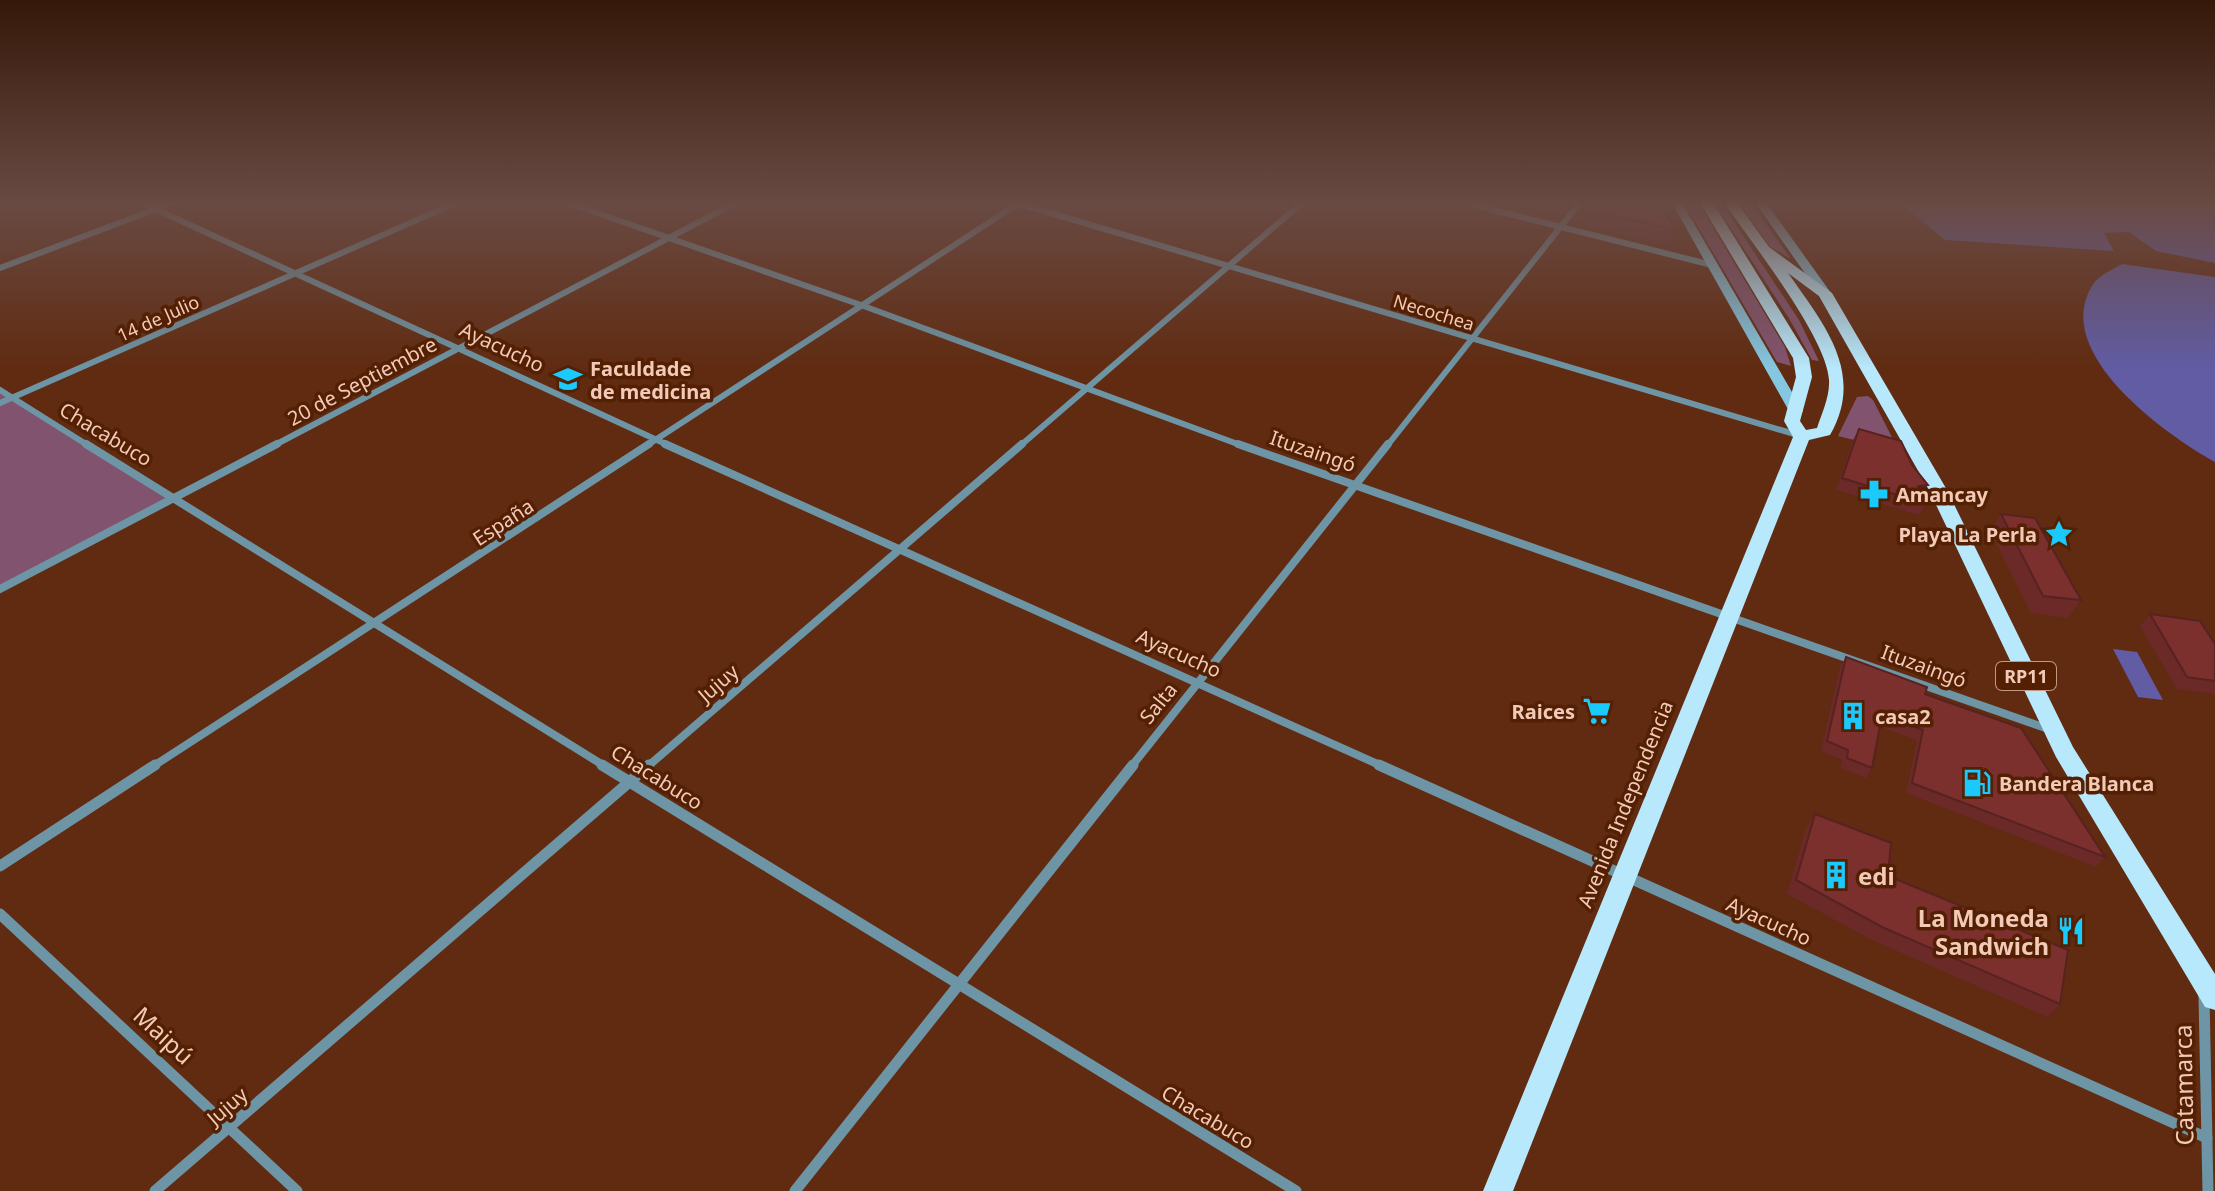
<svg xmlns="http://www.w3.org/2000/svg" width="2215" height="1191" viewBox="0 0 2215 1191" font-family="'Noto Sans',sans-serif">
	<rect width="100%" height="100%" fill="#602b11"/>
	<g fill="#82536e">
		<polygon points="1683,201 1697,201 1785,347 1791,366 1777,362"/>
		<polygon points="1713,201 1720,201 1799,320 1819,361 1812,360 1790,320"/>
		<polygon points="1738,201 1750,201 1791,259 1770,247"/>
		<polygon points="0,389 176,498 0,589"/>
		<polygon points="1868,396 1873,400 1899,451 1838,436 1857,397"/>
	</g>
	<g fill="#615ca4">
		<polygon points="1898,201 2215,201 2215,263 2156,251 2129,232 2104,233 2114,251 1945,240"/>
		<path d="M 2122,264 L 2215,277 L 2215,462 C 2166,435 2051,353 2092,286 C 2097,276 2112,270 2122,264 Z"/>
		<polygon points="2113,649 2137,652 2163,700 2138,697"/>
	</g>
	<g fill="none" stroke-linecap="round" stroke-linejoin="round">
		<g stroke="#6d95a5" stroke-width="6">
			<polyline points="138,201 670,446"/>
			<polyline points="563,201 861,305 1243,446"/>
			<polyline points="1458,201 1712,265"/>
			<polyline points="1017,203 1801,436"/>
			<polyline points="0,268 177,201"/>
			<polyline points="0,390 89,446"/>
			<polyline points="0,403 460,201"/>
			<polyline points="273,446 739,201"/>
			<polyline points="646,446 1022,201"/>
			<polyline points="1020,446 1304,201"/>
			<polyline points="1387,446 1581,201"/>
		</g>
		<g stroke="#6d95a5" stroke-width="8">
			<polyline points="86,444 606,767"/>
			<polyline points="665,444 1384,767"/>
			<polyline points="1238,444 2051,730"/>
			<polyline points="0,589 277,444"/>
			<polyline points="152,767 649,444"/>
			<polyline points="647,767 1022,444"/>
			<polyline points="1131,767 1388,444"/>
		</g>
		<g stroke="#6d95a5" stroke-width="11">
			<polyline points="602,765 1296,1191"/>
			<polyline points="1379,765 2207,1138"/>
			<polyline points="0,866 155,765"/>
			<polyline points="0,914 297,1191"/>
			<polyline points="2204,996 2208,1191"/>
			<polyline points="155,1191 649,765"/>
			<polyline points="795,1191 1133,765"/>
		</g>
		<g fill="#85c7e0" fill-rule="evenodd">
			<polygon points="1671,201 1681,201 1803,411 1801,414 1796,415 1789,411"/>
			<polygon points="1754,201 1765,201 1831,293 1829,296 1821,296"/>
		</g>
		<path fill="#b7e8fb" fill-rule="evenodd" d="M 1699,201 L 1712,201 L 1809,358 L 1812,377 L 1800,421 L 1806,430 L 1817,428 C 1822,413 1830,396 1829,380 C 1827,337 1748,238 1723,201 L 1736,201 L 1769,247 L 1832,293 L 1947,490 L 2073,747 L 2215,974 L 2215,1010 L 2205,1007 L 2056,757 L 1929,490 L 1819,296 L 1788,273 C 1823,323 1866,373 1830,435 L 1809,440 L 1513,1191 L 1483,1191 L 1793,437 L 1784,421 L 1796,377 L 1793,358 Z"/>
	</g>
	<g fill="#6b2928">
		<polygon points="1807,201 1856,201 1857,203 1854,211 1812,209"/>
		<polygon points="1591,210 1675,230 1669,246 1586,225"/>
		<polygon points="1859,429 1922,495 1926,504 1919,515 1836,490 1853,440"/>
		<polygon points="2001,514 2081,600 2068,618 2031,613 1990,531"/>
		<polygon points="2150,614 2215,644 2215,694 2177,689 2140,626"/>
		<polygon points="1846,657 1925,694 2105,857 2096,867 1906,793 1917,740 1880,727 1872,768 1866,778 1840,768 1842,760 1821,751 1840,667"/>
		<polygon points="1815,814 1888,876 2060,1004 2047,1017 1872,940 1787,894 1806,828"/>
	</g>
	<polygon fill="#572220" points="1928,485 1921,496 1918,486"/>
	<g fill="#7c302e" stroke="#572220" stroke-width="2">
		<polygon points="1597,201 1658,201 1675,230 1591,210"/>
		<polygon points="1824,201 1856,201 1857,203"/>
		<polygon points="1859,429 1901,441 1912,465 1928,485 1918,486 1926,504 1842,478"/>
		<polygon points="2001,514 2035,518 2081,600 2043,596"/>
		<polygon points="2150,614 2200,621 2215,644 2215,681 2187,677"/>
		<polygon points="1846,657 1927,687 1925,694 2021,728 2105,857 1912,783 1923,730 1882,715 1872,768 1847,758 1848,750 1827,741"/>
		<polygon points="1815,814 1891,843 1888,876 2068,950 2060,1004 1882,927 1796,880"/>
	</g>
	<linearGradient id="sky" x2="0" y2="1"><stop stop-color="#351809"/><stop offset="0.55" stop-color="#694a43"/><stop offset="1" stop-color="#694a43" stop-opacity="0"/></linearGradient>
	<rect width="2215" height="368" fill="url(#sky)"/>
	<defs>
		<symbol id="university-bare" viewBox="-9 -9 18 18"><path d="M0-5L7-2L0 1L-7-2ZM-4 1L0 2.5L4 1V4Q0 6-4 4Z" fill="#1acafc" stroke="#542004" stroke-width="2.5" paint-order="stroke"/></symbol>
		<symbol id="pharmacy-bare" viewBox="-9 -9 18 18"><path d="M-2-6h4v4h4v4h-4v4h-4v-4h-4v-4h4Z" fill="#1acafc" stroke="#542004" stroke-width="2.5" paint-order="stroke"/></symbol>
		<symbol id="sight-bare" viewBox="-9 -9 18 18"><path d="M0-6L1.8-2.2L6-1.7L2.9 1.2L3.7 5.4L0 3.3L-3.7 5.4L-2.9 1.2L-6-1.7L-1.8-2.2Z" fill="#1acafc" stroke="#542004" stroke-width="2.5" paint-order="stroke"/></symbol>
		<symbol id="supermarket-bare" viewBox="-9 -9 18 18"><path d="M-6-5.5h2.5l.6 2H6L4.5 2H-2.5L-4.4-4H-6ZM-1.5 3.2a1.3 1.3 0 1 0 .1 0ZM3 3.2a1.3 1.3 0 1 0 .1 0Z" fill="#1acafc" stroke="#542004" stroke-width="2.5" paint-order="stroke"/></symbol>
		<symbol id="building-bare" viewBox="-9 -9 18 18"><path d="M-4-6H4V6H1V3H-1V6H-4ZM-2.5-4.3h1.7v1.8h-1.7ZM.8-4.3h1.7v1.8H.8ZM-2.5-1h1.7V.8h-1.7ZM.8-1h1.7V.8H.8Z" fill="#1acafc" stroke="#542004" stroke-width="2.5" paint-order="stroke"/></symbol>
		<symbol id="fuel-bare" viewBox="-9 -9 18 18"><path d="M-5.5-6h7V0h2V4h1.3V-2.5L3-4.5l.8-.8L6-3V5H2.5V1h-1V6h-7ZM-4.2-4.7v3.2H.2V-4.7Z" fill="#1acafc" stroke="#542004" stroke-width="2.5" paint-order="stroke"/></symbol>
		<symbol id="restaurant-bare" viewBox="-9 -9 18 18"><path d="M-5-6h1v4h1v-4h1v4h1v-4h1v5L-1.5 .5V6h-2V.5L-5-1ZM5-6V6H3V1.5H1.5Q1.5-4 5-6Z" fill="#1acafc" stroke="#542004" stroke-width="2.5" paint-order="stroke"/></symbol>
	</defs>
	<g fill-rule="evenodd">
		<use href="#university-bare" x="548" y="359" width="40" height="40"/>
		<use href="#pharmacy-bare" x="1854" y="474" width="40" height="40"/>
		<use href="#sight-bare" x="2039" y="514" width="40" height="40"/>
		<use href="#supermarket-bare" x="1577" y="691" width="40" height="40"/>
		<use href="#building-bare" x="1833" y="696" width="40" height="40"/>
		<use href="#fuel-bare" x="1957" y="763" width="40" height="40"/>
		<use href="#building-bare" x="1816" y="855" width="40" height="40"/>
		<use href="#restaurant-bare" x="2051" y="911" width="40" height="40"/>
	</g>
	<g text-anchor="middle" dominant-baseline="central" stroke-width="7" stroke-linejoin="round" paint-order="stroke">
		<g font-size="18" fill="#f3cab8" stroke="#542004">
			<text transform="translate(1434 312) rotate(17)">Necochea</text>
			<text transform="translate(158 318) rotate(-24)">14 de Julio</text>
		</g>
		<rect fill="#542004" stroke="#c39782" stroke-width="2" x="1996" y="662" width="60" height="28" rx="6"/>
		<g font-size="18" font-weight="bold" fill="#f3cab8">
			<text x="2026" y="676">RP11</text>
		</g>
		<g font-size="20" fill="#f3cab8" stroke="#542004">
			<text transform="translate(502 347) rotate(25)">Ayacucho</text>
			<text transform="translate(362 381) rotate(-28)">20 de Septiembre</text>
			<text transform="translate(106 434) rotate(31)">Chacabuco</text>
			<text transform="translate(1313 451) rotate(19)">Ituzaingó</text>
			<text transform="translate(503 522) rotate(-33)">España</text>
			<text transform="translate(1179 653) rotate(24)">Ayacucho</text>
			<text transform="translate(1924 666) rotate(20)">Ituzaingó</text>
			<text transform="translate(718 683) rotate(-41)">Jujuy</text>
			<text transform="translate(1158 703) rotate(-51)">Salta</text>
			<text transform="translate(657 777) rotate(32)">Chacabuco</text>
			<text transform="translate(1625 804) rotate(-68)">Avenida Independencia</text>
			<text transform="translate(1769 921) rotate(24)">Ayacucho</text>
			<text transform="translate(227 1106) rotate(-41)">Jujuy</text>
			<text transform="translate(1208 1117) rotate(31)">Chacabuco</text>
		</g>
		<g font-size="20" font-weight="bold" fill="#f3cab8" stroke="#542004" text-anchor="start">
			<text x="590" y="368">Faculdade<tspan x="590" dy="23">de medicina</tspan></text>
			<text x="1896" y="494">Amancay</text>
			<text x="2037" y="534" text-anchor="end">Playa La Perla</text>
			<text x="1575" y="711" text-anchor="end">Raices</text>
			<text x="1875" y="716">casa2</text>
			<text x="1999" y="783">Bandera Blanca</text>
		</g>
		<g font-size="24" font-weight="bold" fill="#f3cab8" stroke="#542004" text-anchor="start">
			<text x="1858" y="875">edi</text>
			<text x="2049" y="917" text-anchor="end">La Moneda<tspan x="2049" dy="28">Sandwich</tspan></text>
		</g>
		<g font-size="24" fill="#f3cab8" stroke="#542004">
			<text transform="translate(164 1035) rotate(43)">Maipú</text>
			<text transform="translate(2183 1085) rotate(-91)">Catamarca</text>
		</g>
	</g>
</svg>
